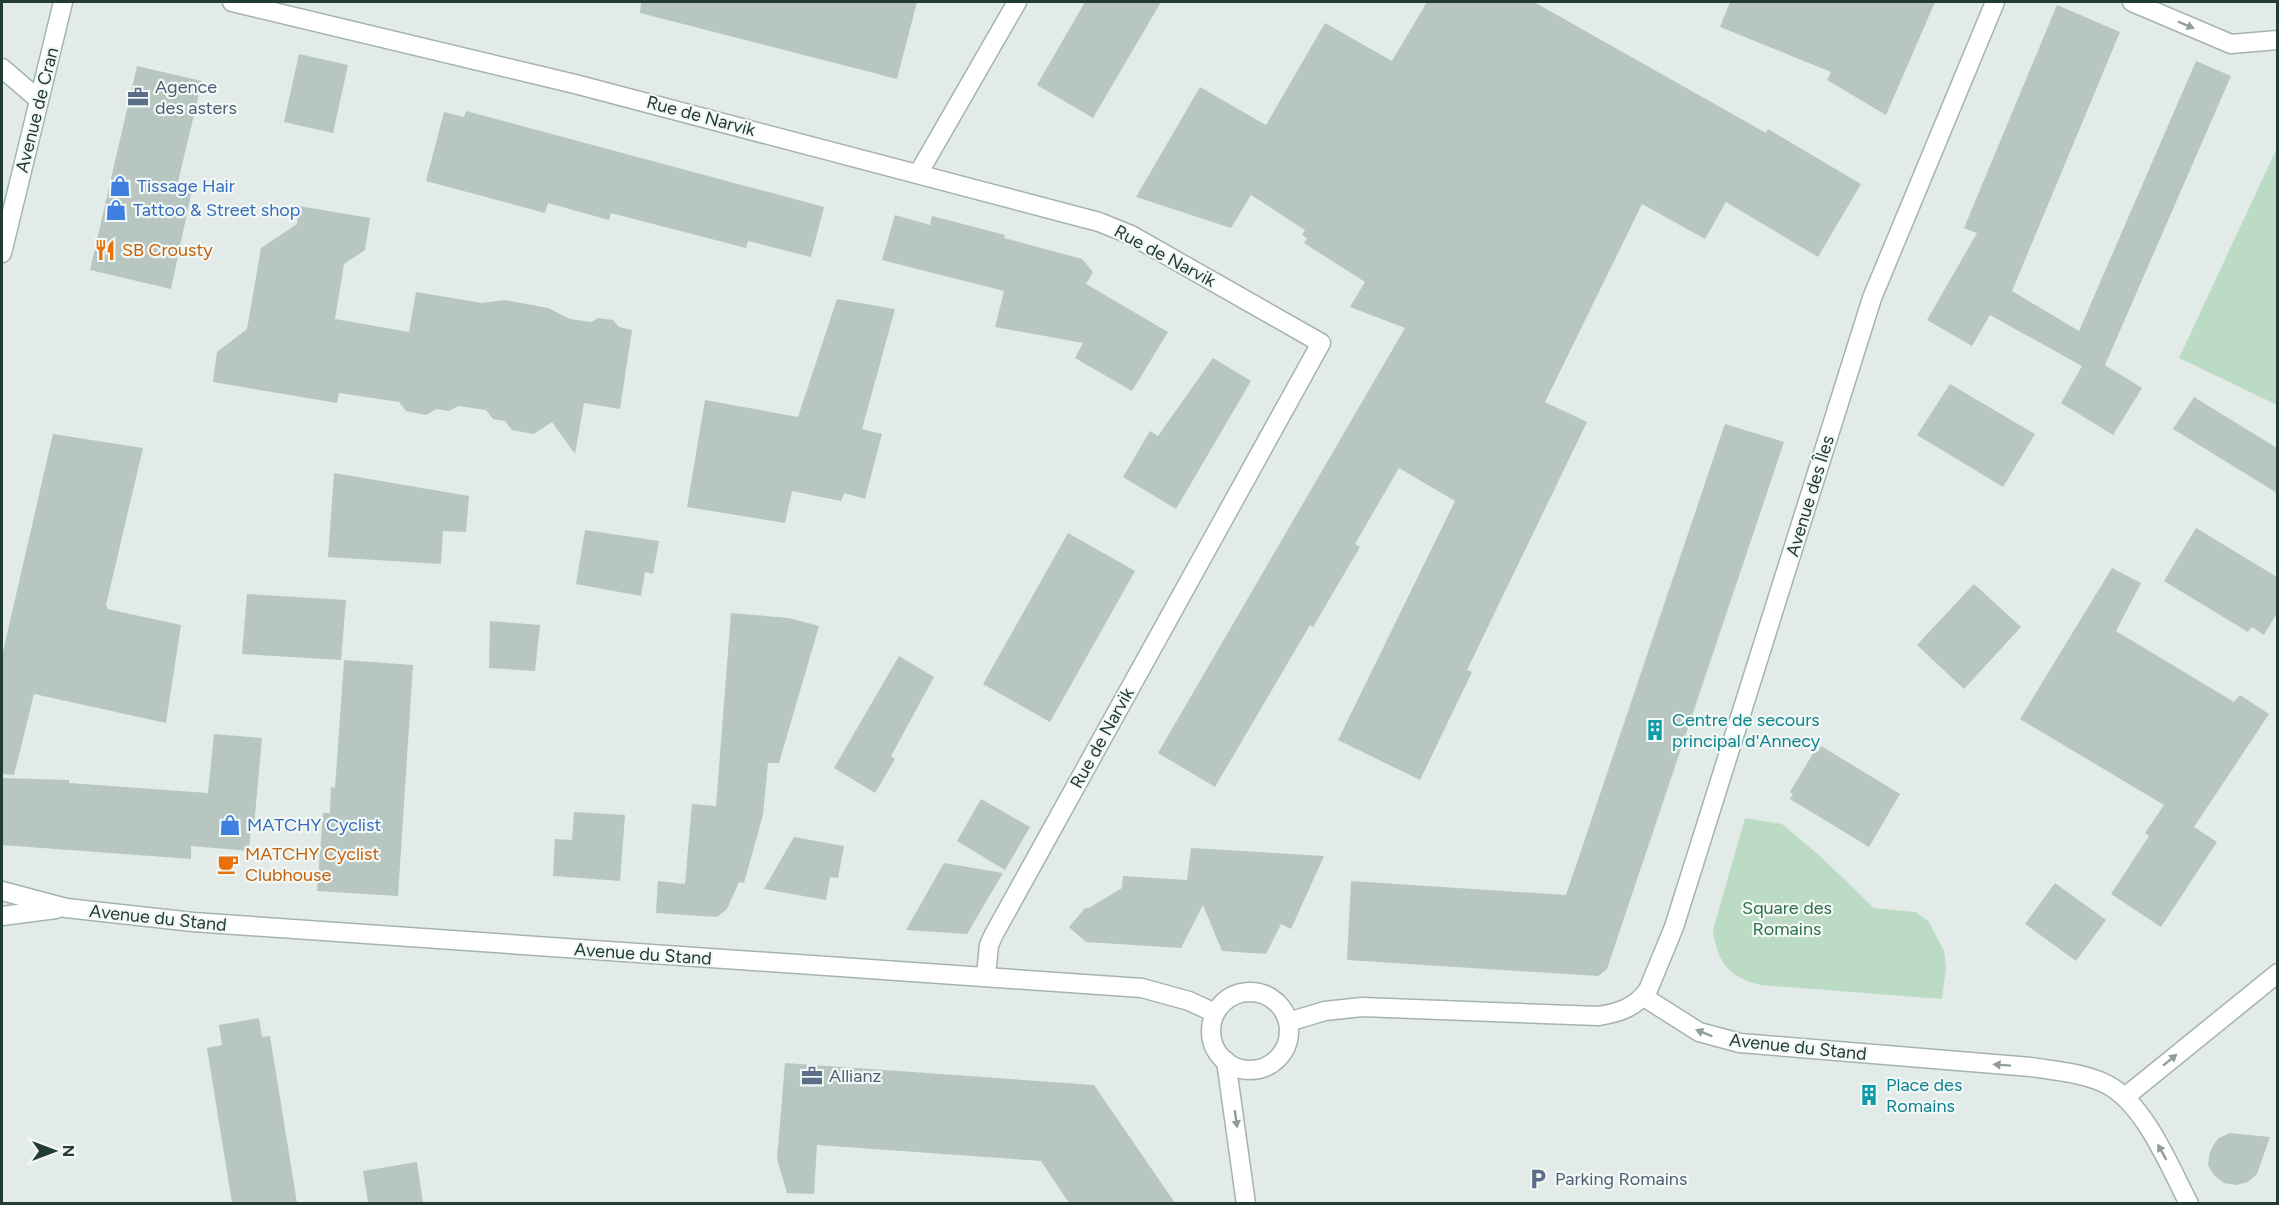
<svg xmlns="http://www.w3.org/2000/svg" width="2279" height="1205" viewBox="0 0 2279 1205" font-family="Figtree,sans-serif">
	<rect width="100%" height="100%" fill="#e2ebe7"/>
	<g fill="#bcdbc5">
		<polygon points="2277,148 2278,405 2277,405 2179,358"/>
		<path d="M 1745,818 L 1782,824 L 1820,856 L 1874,908 L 1916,912 L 1929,922 L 1944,951 L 1946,968 L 1942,999 L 1761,985 C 1729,978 1717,962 1713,930 Z"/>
	</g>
	<g fill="#b7c6c0">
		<polygon points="641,2 917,2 897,79 640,13"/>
		<polygon points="1085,2 1161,2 1093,118 1037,85"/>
		<polygon points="1427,2 1534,2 1766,133 1768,129 1861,184 1818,257 1726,202 1705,239 1642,204 1545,402 1587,422 1467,670 1472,672 1420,780 1338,740 1455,501 1399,468 1355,544 1360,547 1313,627 1310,625 1215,787 1158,753 1405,328 1350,307 1365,282 1304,243 1307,238 1302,235 1305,230 1251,195 1231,228 1136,197 1200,87 1266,125 1325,23 1392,61"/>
		<polygon points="1730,2 1935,2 1886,115 1827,80 1831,72 1720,27"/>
		<polygon points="2057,5 2120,32 2012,291 2079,331 2196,61 2231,76 2105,365 2142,388 2113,435 2061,403 2082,366 1990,315 1972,346 1927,320 1977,233 1964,228"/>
		<polygon points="299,54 348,65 333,133 284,122"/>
		<polygon points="137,66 202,81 178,182 193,185 171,289 90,270"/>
		<polygon points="466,111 824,207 811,257 748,241 746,248 611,213 609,220 548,203 545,213 426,181 444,112 464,117"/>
		<polygon points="299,206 370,218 365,250 344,264 335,319 409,332 416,292 482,303 505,300 548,308 570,319 591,322 598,318 613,320 619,327 632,330 620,409 584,403 575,454 552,422 534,434 512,430 505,421 493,419 486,410 458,406 449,411 436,409 426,415 406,411 399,402 339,393 337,403 213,382 217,352 247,329 261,248 297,224"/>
		<polygon points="895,215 930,225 932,216 1005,235 1004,238 1082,259 1093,272 1086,284 1168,332 1132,391 1075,358 1083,343 995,327 1004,291 882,260"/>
		<polygon points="837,299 895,309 862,429 882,434 865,499 844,493 841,501 792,491 785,523 687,507 705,400 798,417"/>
		<polygon points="1213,358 1251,381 1176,509 1123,477 1150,431 1158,436"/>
		<polygon points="1950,384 2035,434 2003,487 1917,435"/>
		<polygon points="2194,397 2277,448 2277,493 2173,429"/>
		<polygon points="1725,424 1784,442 1607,969 1598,976 1347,960 1351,881 1566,895"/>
		<polygon points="53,434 143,448 106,605 107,605 107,609 181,625 166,723 34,694 14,775 2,774 2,656"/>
		<polygon points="334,473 469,496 466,532 443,531 441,564 328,557"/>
		<polygon points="2196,528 2277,577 2277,613 2264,635 2252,627 2248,632 2164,581"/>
		<polygon points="585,530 659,541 653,574 645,572 641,596 576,584"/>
		<polygon points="1068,533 1135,571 1050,722 983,684"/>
		<polygon points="2112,568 2141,583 2116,631 2234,702 2240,695 2269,714 2194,827 2217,842 2161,927 2111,894 2149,836 2145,833 2164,805 2020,719"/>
		<polygon points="1974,584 2021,627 1964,689 1917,645"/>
		<polygon points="247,594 346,600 341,660 242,654"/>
		<polygon points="731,613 789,618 819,626 779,763 768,763 763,815 744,883 739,882 727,909 717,917 656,913 658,881 685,884 692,804 716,806"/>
		<polygon points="490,621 540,625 535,671 489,668"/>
		<polygon points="899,656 934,677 891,756 895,759 875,793 834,768"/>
		<polygon points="344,660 413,665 398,896 317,891 323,813 330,813 331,787 335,788"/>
		<polygon points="214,734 262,738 254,826 251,825 249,851 191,846 191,859 2,845 2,778 69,780 69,783 208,793"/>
		<polygon points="1821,746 1900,794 1869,847 1790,799 1793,794 1790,792 1799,777 1815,750 1818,752"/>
		<polygon points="981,799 1030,827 1005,870 957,841"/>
		<polygon points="574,812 625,815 620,881 553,876 555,839 572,840"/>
		<polygon points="794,837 844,846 838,878 830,877 826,900 764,889"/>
		<polygon points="1191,848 1324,856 1291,929 1281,924 1266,954 1222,951 1203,905 1181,948 1086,942 1069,927 1085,908 1089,908 1122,888 1123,876 1187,880"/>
		<polygon points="944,863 1003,873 967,934 906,930"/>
		<polygon points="2055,883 2106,920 2076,961 2025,924"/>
		<polygon points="259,1018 262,1037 270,1036 297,1203 232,1203 207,1048 222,1045 219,1025"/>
		<polygon points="785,1063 1094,1085 1175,1203 1069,1203 1041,1161 817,1145 814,1194 787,1193 777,1159"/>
		<polygon points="2230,1133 2270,1137 2257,1174 2248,1182 2236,1185 2224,1183 2214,1175 2208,1165 2210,1152 2214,1144 2219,1138"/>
		<polygon points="417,1162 423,1203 368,1203 363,1171"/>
	</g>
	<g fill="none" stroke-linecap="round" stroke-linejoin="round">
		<defs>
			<g id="minor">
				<polyline points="232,2 575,84 1099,222 1131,235 1321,343 994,934 989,945 986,976"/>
				<polyline points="2132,2 2231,44 2278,40"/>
				<polyline points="2,68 39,100"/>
				<polyline points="918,174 1017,2"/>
				<path d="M 1644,997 L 1699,1032 L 1740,1043 L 2031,1067 C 2056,1071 2085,1073 2108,1085 C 2145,1105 2170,1167 2189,1204"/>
				<polyline points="1226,1061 1246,1204"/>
				<polyline points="2125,1097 2278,973"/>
			</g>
			<g id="tertiary">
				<polyline points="2,891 66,908 193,922 1142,988 1189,1001 1215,1013"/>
				<polyline points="2,916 56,909"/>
				<circle cx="1250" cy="1031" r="39"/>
				<path d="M 1288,1022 L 1325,1011 L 1362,1007 L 1598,1016 C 1619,1013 1636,1007 1648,990 L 1674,927 L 1872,298 L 1995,2"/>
			</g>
			<polyline id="secondary" points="2,253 63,2"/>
		</defs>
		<use href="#minor" stroke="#a5b3ae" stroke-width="21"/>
		<use href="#tertiary" stroke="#a5b3ae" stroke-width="21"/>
		<use href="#secondary" stroke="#a1b6af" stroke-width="21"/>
		<use href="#minor" stroke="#fff" stroke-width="18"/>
		<use href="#tertiary" stroke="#fff" stroke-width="18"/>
		<use href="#secondary" stroke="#fff" stroke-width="18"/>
	</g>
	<defs><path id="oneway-solid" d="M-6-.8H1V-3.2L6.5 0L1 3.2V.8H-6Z" transform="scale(1.5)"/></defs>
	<g fill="#919d9a">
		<use href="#oneway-solid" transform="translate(2186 25) rotate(23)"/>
		<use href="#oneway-solid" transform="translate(1704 1033) rotate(-158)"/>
		<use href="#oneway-solid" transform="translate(2170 1060) rotate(-39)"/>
		<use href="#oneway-solid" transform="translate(2002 1065) rotate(-176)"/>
		<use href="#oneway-solid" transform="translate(1236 1119) rotate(82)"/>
		<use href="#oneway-solid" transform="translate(2162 1152) rotate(-119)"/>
	</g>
	<defs>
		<symbol id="office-bare" viewBox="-9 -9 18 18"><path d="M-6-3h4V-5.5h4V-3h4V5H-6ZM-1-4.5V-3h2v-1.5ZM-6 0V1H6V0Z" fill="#5c6f8a" stroke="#f2f8f5" stroke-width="2.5" paint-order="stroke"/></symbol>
		<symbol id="shop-bare" viewBox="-9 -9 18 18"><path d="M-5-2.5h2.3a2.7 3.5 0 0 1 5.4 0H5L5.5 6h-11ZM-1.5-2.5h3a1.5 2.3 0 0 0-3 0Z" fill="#3f7fe0" stroke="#f2f8f5" stroke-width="2.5" paint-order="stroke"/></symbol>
		<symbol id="restaurant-bare" viewBox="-9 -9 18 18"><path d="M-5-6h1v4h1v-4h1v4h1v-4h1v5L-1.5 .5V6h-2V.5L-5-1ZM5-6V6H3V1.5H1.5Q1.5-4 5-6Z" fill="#e8710a" stroke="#f2f8f5" stroke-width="2.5" paint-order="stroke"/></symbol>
		<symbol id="building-bare" viewBox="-9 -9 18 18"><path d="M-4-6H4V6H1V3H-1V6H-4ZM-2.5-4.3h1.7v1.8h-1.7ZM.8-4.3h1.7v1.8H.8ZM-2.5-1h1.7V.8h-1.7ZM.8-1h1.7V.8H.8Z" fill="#0f9aa8" stroke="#f2f8f5" stroke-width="2.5" paint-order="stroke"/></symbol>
		<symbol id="cafe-bare" viewBox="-9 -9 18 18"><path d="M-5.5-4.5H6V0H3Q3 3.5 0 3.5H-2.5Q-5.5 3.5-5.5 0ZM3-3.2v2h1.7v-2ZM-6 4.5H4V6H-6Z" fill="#e8710a" stroke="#f2f8f5" stroke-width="2.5" paint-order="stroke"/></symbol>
		<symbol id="parking-bare" viewBox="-9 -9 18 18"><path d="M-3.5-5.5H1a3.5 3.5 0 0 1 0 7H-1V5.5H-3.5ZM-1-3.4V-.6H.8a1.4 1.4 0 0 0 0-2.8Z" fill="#5c6f8a" stroke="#f2f8f5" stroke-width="2.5" paint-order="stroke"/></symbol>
	</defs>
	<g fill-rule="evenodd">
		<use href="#office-bare" x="123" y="82" width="30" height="30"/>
		<use href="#shop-bare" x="105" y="171" width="30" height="30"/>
		<use href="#shop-bare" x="101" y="195" width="30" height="30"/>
		<use href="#restaurant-bare" x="90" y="235" width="30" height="30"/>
		<use href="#building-bare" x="1640" y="715" width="30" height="30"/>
		<use href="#shop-bare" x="215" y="810" width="30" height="30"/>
		<use href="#cafe-bare" x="213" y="849" width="30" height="30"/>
		<use href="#office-bare" x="797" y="1061" width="30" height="30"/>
		<use href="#building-bare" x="1854" y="1080" width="30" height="30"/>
		<use href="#parking-bare" x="1523" y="1164" width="30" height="30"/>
	</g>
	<g text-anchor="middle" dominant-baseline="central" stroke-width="4.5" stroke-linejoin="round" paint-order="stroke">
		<g font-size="18" fill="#4e5e75" stroke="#f2f8f5" text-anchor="start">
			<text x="155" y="87">Agence<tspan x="155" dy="21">des asters</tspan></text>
			<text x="829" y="1076">Allianz</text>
			<text x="1555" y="1179">Parking Romains</text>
		</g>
		<g font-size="18" fill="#233b35" stroke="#f2f8f5">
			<text transform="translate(37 110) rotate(-76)">Avenue de Cran</text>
			<text transform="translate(701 116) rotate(15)">Rue de Narvik</text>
			<text transform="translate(1165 256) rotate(28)">Rue de Narvik</text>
			<text transform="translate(1810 496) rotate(-73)">Avenue des Îles</text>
			<text transform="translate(1102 738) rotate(-61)">Rue de Narvik</text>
			<text transform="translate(158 918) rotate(6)">Avenue du Stand</text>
			<text transform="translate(643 954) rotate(4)">Avenue du Stand</text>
			<text transform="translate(1798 1047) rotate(6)">Avenue du Stand</text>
		</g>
		<g font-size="18" fill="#366cbe" stroke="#f2f8f5" text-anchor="start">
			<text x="137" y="186">Tissage Hair</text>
			<text x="133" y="210">Tattoo &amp; Street shop</text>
			<text x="247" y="825">MATCHY Cyclist</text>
		</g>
		<g font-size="18" fill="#c56008" stroke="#f2f8f5" text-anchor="start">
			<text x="122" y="250">SB Crousty</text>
			<text x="245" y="854">MATCHY Cyclist<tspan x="245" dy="21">Clubhouse</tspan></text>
		</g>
		<g font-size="18" fill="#0d838f" stroke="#f2f8f5" text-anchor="start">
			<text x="1672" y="720">Centre de secours<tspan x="1672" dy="21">principal d'Annecy</tspan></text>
			<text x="1886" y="1085">Place des<tspan x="1886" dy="21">Romains</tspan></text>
		</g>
		<g font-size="18" fill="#2f6f49" stroke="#f2f8f5">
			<text x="1787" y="908">Square des<tspan x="1787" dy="21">Romains</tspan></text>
		</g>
	</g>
	<rect width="2279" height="1205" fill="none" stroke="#233b35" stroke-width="6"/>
	<g transform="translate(54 1151) rotate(90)" stroke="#f2f8f5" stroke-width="4.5" paint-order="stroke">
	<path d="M0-4.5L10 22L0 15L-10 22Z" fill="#233b35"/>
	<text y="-9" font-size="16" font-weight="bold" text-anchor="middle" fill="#233b35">N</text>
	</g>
</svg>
